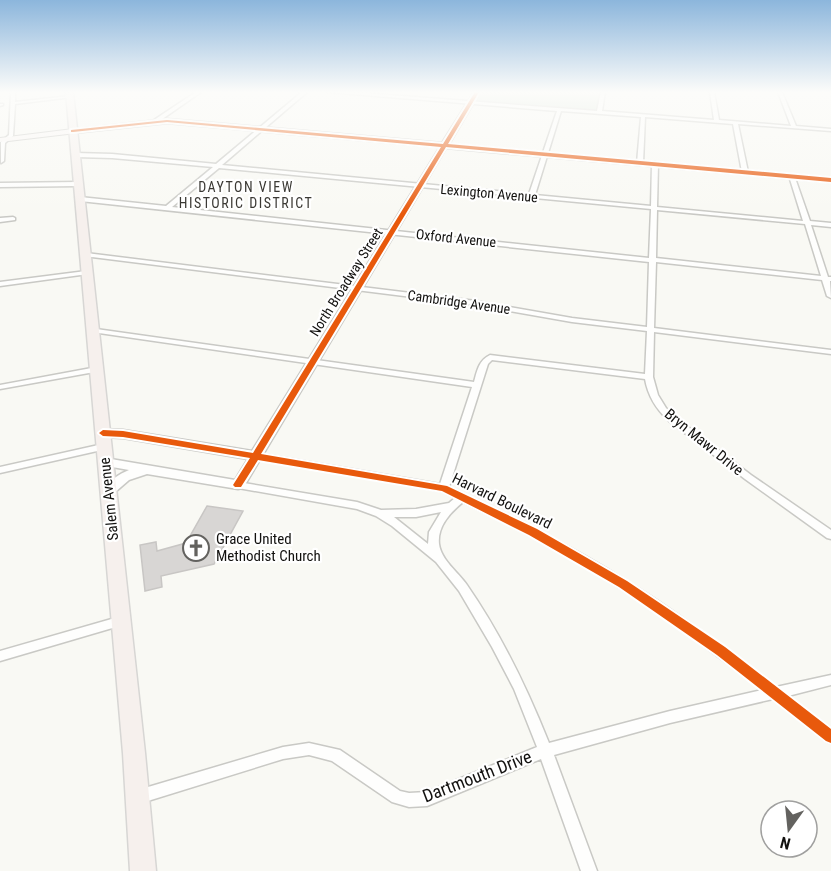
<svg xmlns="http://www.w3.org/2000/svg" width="831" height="871" viewBox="0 0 831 871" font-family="'Roboto Condensed',sans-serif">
	<rect width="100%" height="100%" fill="#f9f9f4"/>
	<polygon fill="#d5e2d5" points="477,92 603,92 599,113 470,103"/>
	<polygon fill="#d8d6d4" stroke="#c8c6c4" stroke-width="1.5" points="207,506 243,511 214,564 161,576 162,587 145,591 140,545 156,542 157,551 186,543"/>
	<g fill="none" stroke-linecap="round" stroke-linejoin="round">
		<defs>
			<g id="minor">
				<polygon points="11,92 15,92 15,102 70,96 72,97 15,104 13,136 5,143 4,161 1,163 1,142 9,135"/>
				<polygon points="196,92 201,92 158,122 154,122 154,120"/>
				<path d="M 302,92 L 307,92 L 222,165 L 529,194 L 557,111 L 327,92 L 350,92 L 597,111 L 601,92 L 605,92 L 602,111 L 714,120 L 710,92 L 714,92 L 719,120 L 791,126 L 778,92 L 782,92 L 796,126 L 831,129 L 831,131 L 738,124 L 748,172 L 745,174 L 742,172 L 733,124 L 645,117 L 643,163 L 640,165 L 637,163 L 641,117 L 561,111 L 535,195 L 651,206 L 652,164 L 655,162 L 658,164 L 657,207 L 803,221 L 789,176 L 794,175 L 810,221 L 831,223 L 831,227 L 811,225 L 828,277 L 831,277 L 831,281 L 830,281 L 831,298 L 827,296 L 822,280 L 656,262 L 654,328 L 831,350 L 831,354 L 654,332 L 653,377 L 658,395 L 666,408 L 675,417 L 751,475 L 831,530 L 831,539 L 827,538 L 745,479 L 669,421 C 656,409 648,396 645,379 L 492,360 L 488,364 L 449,487 C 510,516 570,545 627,581 C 679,613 728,650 776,687 L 831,675 L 831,685 L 788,696 L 831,729 L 831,743 L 826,741 L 773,699 L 670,723 L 554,755 L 597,871 L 581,871 L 541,759 L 427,806 L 409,807 L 392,802 L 332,761 L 309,755 L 283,759 L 138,804 L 133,802 L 131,797 L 133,792 L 138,790 L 283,747 L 309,743 L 340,750 L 400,791 L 409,793 L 427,792 L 537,747 L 514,689 L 492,647 L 459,591 L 436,562 L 392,526 L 376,516 L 357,509 L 238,488 L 235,487 L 233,485 L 235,483 L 238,482 L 357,502 L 381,510 L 416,509 L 449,503 L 455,498 L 442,491 L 256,459 L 251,456 L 256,453 L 440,484 L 472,387 L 92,332 L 89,332 L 89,328 L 474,382 C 477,371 479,360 490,355 L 645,374 L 647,331 L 572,322 L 476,305 L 84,256 L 83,255 L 86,253 L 476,301 L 572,318 L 647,327 L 649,262 L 80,201 L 77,199 L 80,197 L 166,206 L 213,167 L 112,158 L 76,157 L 73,155 L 76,153 L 112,154 L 216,164 ZM 219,168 L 651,209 L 649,258 L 172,207 ZM 657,210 L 805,224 L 821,276 L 656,258 ZM 463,502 C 516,528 570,555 620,588 C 669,620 716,654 762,690 L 670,711 L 549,743 C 527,688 501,634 467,585 C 458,572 441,560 439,544 C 437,526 451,512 463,502 ZM 441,512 L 429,532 L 428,544 L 394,517 L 416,517 Z"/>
				<polygon points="0,104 3,104 3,105 0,106"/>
				<polygon points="0,183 78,182 81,184 78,186 0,187"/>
				<polygon points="13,217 15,218 15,220 0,222 0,218"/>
				<polygon points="86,271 89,273 88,274 0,286 0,282"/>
				<polygon points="97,367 100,367 101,369 100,371 0,389 0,385"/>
				<polygon points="103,444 108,447 106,449 0,473 0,467"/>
				<polygon points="122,616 126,618 128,621 126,624 0,661 0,651"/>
			</g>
			<path id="tertiary" d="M 474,92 L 480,92 L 449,144 L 831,178 L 831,182 L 446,148 L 243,488 L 238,489 L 147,474 L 129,480 L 114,493 L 104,493 L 102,490 C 109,481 119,474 129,470 L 101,465 L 99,462 L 105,458 L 235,480 L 248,459 L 123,438 L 103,437 L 97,433 L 103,429 L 123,430 L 252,451 L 440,147 L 167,123 L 73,133 L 71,132 L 71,130 L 167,119 L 442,143 Z"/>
			<polygon id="secondary" points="73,129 76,129 76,133 0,142 0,138"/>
			<polygon id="primary" points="66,92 73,92 145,753 156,871 130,871 123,753"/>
		</defs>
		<use href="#minor" stroke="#c9c9c5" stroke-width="3"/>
		<use href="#tertiary" stroke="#c9c9c5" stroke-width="3"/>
		<use href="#secondary" stroke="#c9c9c5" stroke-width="2"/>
		<use href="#primary" stroke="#d7d6d4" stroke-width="3"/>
		<use href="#minor" fill="#fefefd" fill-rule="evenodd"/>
		<use href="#tertiary" fill="#fefefd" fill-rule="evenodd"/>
		<use href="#secondary" fill="#faf7f5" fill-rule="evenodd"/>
		<use href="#primary" fill="#f6f0ed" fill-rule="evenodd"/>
		<defs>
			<polygon id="cycleway" points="475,92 479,92 448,144 831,178 831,182 446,147 261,454 447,486 537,529 627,581 725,647 831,729 831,743 826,741 717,655 619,587 529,535 442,491 258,460 241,487 235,487 233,485 250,458 123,437 103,436 99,433 103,430 123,431 253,453 441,147 167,122 73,132 71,132 71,130 167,120 443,144"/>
		</defs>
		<use href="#cycleway" stroke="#fff" stroke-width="4"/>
		<use href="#cycleway" fill="#e8590c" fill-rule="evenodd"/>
	</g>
	<linearGradient id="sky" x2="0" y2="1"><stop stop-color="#8cb6dc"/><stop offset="0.43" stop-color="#fcfcfa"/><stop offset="1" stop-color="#fcfcfa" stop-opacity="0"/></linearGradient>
	<rect width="831" height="214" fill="url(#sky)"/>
	<defs>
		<symbol id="church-ring" viewBox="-11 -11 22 22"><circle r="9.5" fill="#fff" stroke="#63625f" stroke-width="1.5"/><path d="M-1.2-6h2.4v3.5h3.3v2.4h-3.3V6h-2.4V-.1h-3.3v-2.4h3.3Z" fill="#63625f"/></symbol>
	</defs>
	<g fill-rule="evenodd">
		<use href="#church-ring" x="181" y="533" width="30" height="30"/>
	</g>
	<g text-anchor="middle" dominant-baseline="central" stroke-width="4.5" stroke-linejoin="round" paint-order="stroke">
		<g font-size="14" letter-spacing="1.5" fill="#3b3934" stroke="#fff">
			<text x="246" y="187">DAYTON VIEW<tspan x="246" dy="16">HISTORIC DISTRICT</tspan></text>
		</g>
		<g font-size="14" fill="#12110f" stroke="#fff">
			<text transform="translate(489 193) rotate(5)">Lexington Avenue</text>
			<text transform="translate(456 238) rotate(6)">Oxford Avenue</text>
			<text transform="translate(346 282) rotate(-58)">North Broadway Street</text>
			<text transform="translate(459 302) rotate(8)">Cambridge Avenue</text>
		</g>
		<g font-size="15" fill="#12110f" stroke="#fff">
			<text transform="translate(704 442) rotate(39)">Bryn Mawr Drive</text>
			<text transform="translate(109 499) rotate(-96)">Salem Avenue</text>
			<text transform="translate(502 501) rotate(26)">Harvard Boulevard</text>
		</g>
		<g font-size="15" fill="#12110f" stroke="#fff" text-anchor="start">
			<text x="216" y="539">Grace United<tspan x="216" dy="17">Methodist Church</tspan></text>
		</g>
		<g font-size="18" fill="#12110f" stroke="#fff">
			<text transform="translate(477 776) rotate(-21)">Dartmouth Drive</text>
		</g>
	</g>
	<g transform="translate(789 829) rotate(195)"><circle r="28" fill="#ffffff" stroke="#a0a09f" stroke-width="1.5"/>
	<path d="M0-4.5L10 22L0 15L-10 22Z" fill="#63625f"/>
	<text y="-9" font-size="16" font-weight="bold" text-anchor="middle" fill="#12110f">N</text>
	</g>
</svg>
